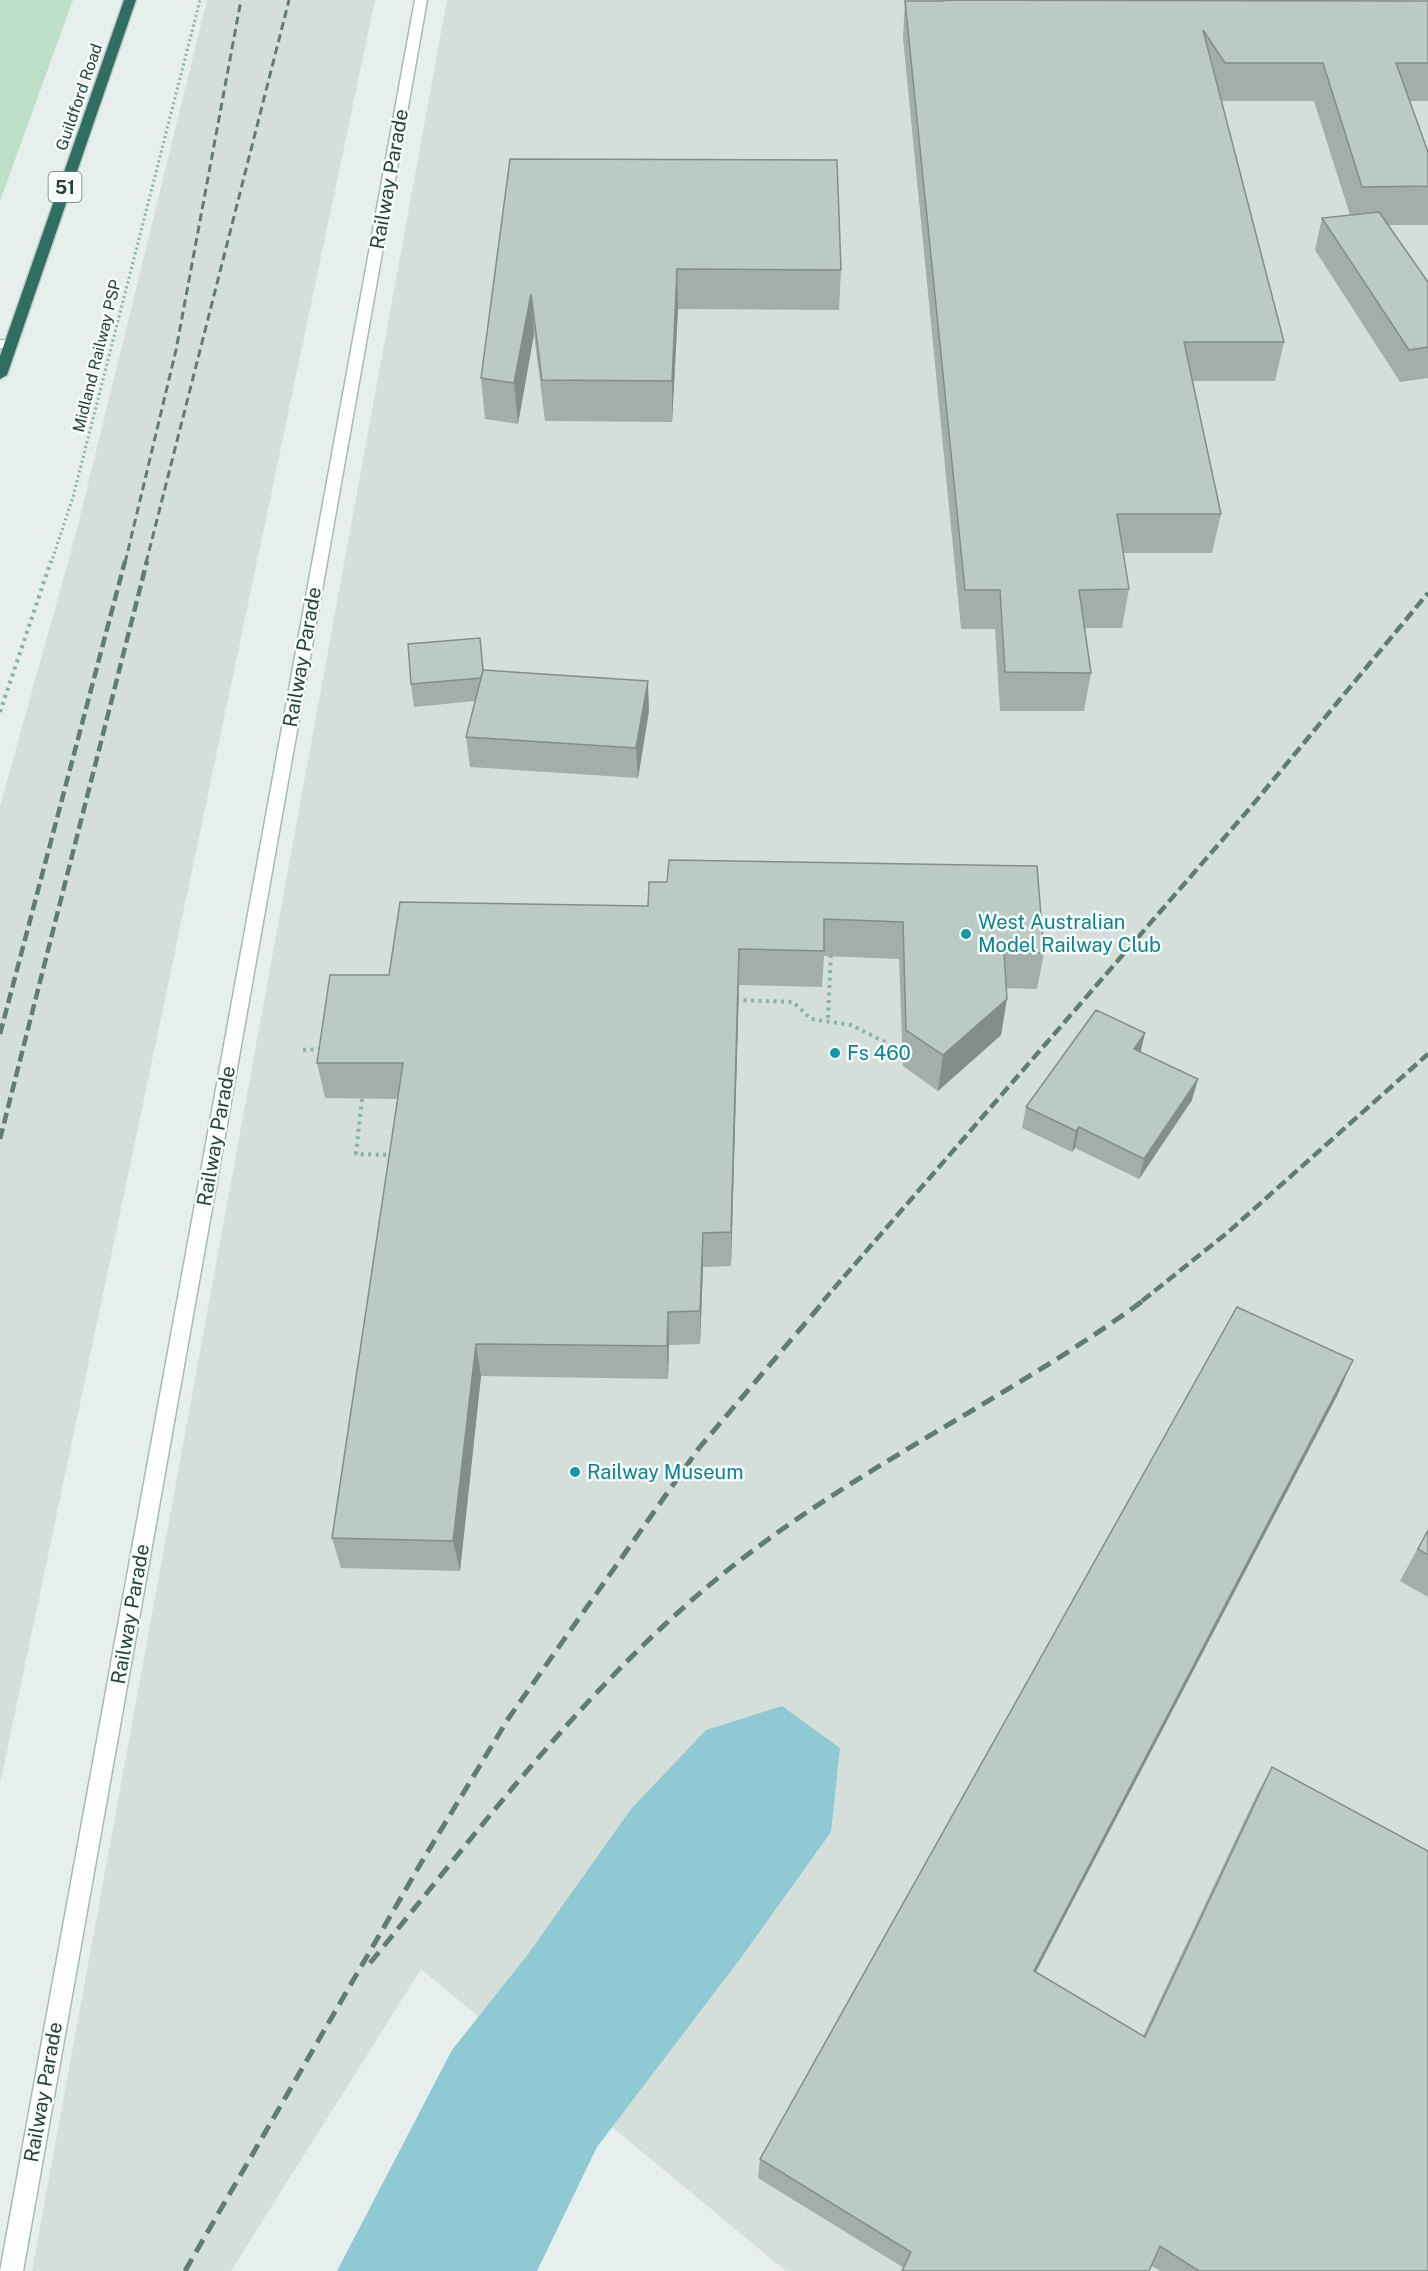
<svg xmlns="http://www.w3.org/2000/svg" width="1428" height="2271" viewBox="0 0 1428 2271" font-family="'Public Sans',sans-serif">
	<rect width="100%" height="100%" fill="#e6efeb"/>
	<g fill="#d4dfda">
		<polygon points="207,0 375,0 0,1784 0,806 75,537"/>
		<polygon points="447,0 1428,0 1428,2271 786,2271 421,1969 231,2271 32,2271"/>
	</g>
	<polygon fill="#bfe0c8" points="0,0 73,0 0,201"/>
	<polygon fill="#8ec9d4" points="782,1706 840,1748 831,1832 740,1959 597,2147 537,2271 337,2271 452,2050 526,1957 631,1809 706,1730"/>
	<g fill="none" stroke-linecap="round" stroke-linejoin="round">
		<defs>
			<polygon id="street" points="0,340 14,341 16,344 14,347 0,348"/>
			<polygon id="secondary" points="415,0 427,0 23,2271 0,2271"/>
			<polygon id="highway" points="124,0 136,0 7,375 0,379 0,356"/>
		</defs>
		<use href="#street" stroke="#a8b8b2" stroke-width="3"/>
		<use href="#secondary" stroke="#a4bbb3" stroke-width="3"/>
		<use href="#highway" stroke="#c2cac8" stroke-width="3"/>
		<polyline stroke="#86b3a5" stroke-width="3" stroke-dasharray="2 3" stroke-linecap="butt" points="51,563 73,497 200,0"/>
		<g stroke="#86b3a5" stroke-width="4" stroke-dasharray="3 4.5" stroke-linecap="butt">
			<polyline points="0,712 51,561"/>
			<polyline points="736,1000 793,1002 811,1019 851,1025 887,1043"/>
			<polyline points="828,1018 831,952"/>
			<polyline points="303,1050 323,1049"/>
			<polyline points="362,1099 356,1154 392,1155"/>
		</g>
		<use href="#street" fill="#fff" fill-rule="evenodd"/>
		<use href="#secondary" fill="#fff" fill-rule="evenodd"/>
		<use href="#highway" fill="#2f6f62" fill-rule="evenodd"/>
		<g stroke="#5f7d75" stroke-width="3" stroke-dasharray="8 4.5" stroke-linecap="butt">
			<polyline points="125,563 176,350 241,0"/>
			<polyline points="146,563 289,0"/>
		</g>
		<g stroke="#5f7d75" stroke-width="4.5" stroke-dasharray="11 5" stroke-linecap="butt">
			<polyline points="0,1034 125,561"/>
			<polyline points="0,1139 147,561"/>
			<polyline points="823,1301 1250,808 1428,593"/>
			<polyline points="1142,1301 1227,1233 1428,1054"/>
		</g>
		<g stroke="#5f7d75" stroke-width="5" stroke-dasharray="14 8" stroke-linecap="butt">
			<path d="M 370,1963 C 481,1828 587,1684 724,1573 C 854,1468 1009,1399 1144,1300"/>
			<polyline points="185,2271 421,1863 508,1719 699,1448 825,1300"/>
		</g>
	</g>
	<g fill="#a1aea9">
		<polygon points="937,0 1428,1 1428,101 1409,101 1428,152 1428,225 1388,225 1428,282 1428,378 1400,382 1315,250 1322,218 1350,215 1314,101 1221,101 1284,342 1275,381 1192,381 1221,514 1212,553 1123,553 1129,589 1122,628 1085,628 1091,673 1084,711 1000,711 995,629 961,629 903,38 905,1 937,1"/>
		<polygon points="510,159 841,270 839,310 678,309 672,422 545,421 534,334 518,424 485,419 481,378"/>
		<polygon points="483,670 649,711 638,778 470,767 466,737 475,701 414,707 411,684"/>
		<polygon points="669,860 1044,953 1037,989 1006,988 1001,1035 938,1091 903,1066 899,959 824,956 822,987 739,985 731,1266 703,1267 700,1344 669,1345 668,1379 481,1376 460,1571 341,1568 332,1538 398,1099 325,1098 317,1063 389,975 648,906 667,882"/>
		<polygon points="1140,1052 1192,1100 1139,1179 1075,1148 1072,1152 1022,1128 1026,1107"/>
		<polygon points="1338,1394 1036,1972 1143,2036 1257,1794 1272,1767 1428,2271 1160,2271 1152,2266 904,2268 758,2178 760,2159"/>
		<polygon points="1428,1529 1428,1597 1400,1581"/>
	</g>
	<g fill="#838d89">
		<polygon points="677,269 678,309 672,422 672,381"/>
		<polygon points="531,294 534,334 518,424 514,383"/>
		<polygon points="648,681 649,711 638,778 636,748"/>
		<polygon points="739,949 739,985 731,1266 731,1232"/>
		<polygon points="1007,999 1001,1035 938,1091 943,1055"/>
		<polygon points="1145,1033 1140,1055 1134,1049"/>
		<polygon points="1198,1079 1192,1100 1139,1179 1144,1159"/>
		<polygon points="1079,1127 1075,1148 1072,1152 1076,1131"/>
		<polygon points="703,1233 703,1267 700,1344 700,1311"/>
		<polygon points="668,1312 669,1345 668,1379 667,1346"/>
		<polygon points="476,1344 481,1376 460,1571 453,1541"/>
		<polygon points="1353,1360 1338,1394 1024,1994 1034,1971"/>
	</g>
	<g fill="#bbcac4" stroke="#838d89" stroke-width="1.5">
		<polygon points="944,0 1428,1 1428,63 1396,63 1428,152 1428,186 1362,187 1323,63 1225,63 1203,30 1284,342 1184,342 1221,514 1117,514 1129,589 1079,590 1091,673 1005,672 1000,590 965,590 905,1 944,1"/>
		<polygon points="510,159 837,160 841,270 677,269 672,381 542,380 531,294 514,383 481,378"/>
		<polygon points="1379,212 1428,282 1428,347 1409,350 1322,218"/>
		<polygon points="480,638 483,670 481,678 411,684 408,644"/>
		<polygon points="483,670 648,681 636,748 466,737"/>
		<polygon points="669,860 1037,866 1044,953 1004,952 1007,999 943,1055 906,1030 903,922 824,919 824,951 739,949 731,1232 703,1233 700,1311 668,1312 667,1346 476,1344 453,1541 332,1538 403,1063 317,1063 330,975 389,975 400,902 648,906 649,882 667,882"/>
		<polygon points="1096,1010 1145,1033 1134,1049 1198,1079 1144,1159 1079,1127 1076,1131 1026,1107"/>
		<polygon points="1237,1307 1353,1360 1034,1971 1145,2037 1272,1767 1428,1851 1428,2271 1199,2271 1160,2246 1149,2271 902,2271 911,2252 760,2159"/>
		<polygon points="1428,1530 1428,1555 1418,1549"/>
	</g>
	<g fill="#0f9aa8" stroke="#f7fbf9" stroke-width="2">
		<circle cx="966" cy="934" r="6"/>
		<circle cx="835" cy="1053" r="6"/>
		<circle cx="575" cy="1472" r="6"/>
	</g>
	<g text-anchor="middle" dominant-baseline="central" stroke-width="5" stroke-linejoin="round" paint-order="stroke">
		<g font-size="16" fill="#24423a" stroke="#f7fbf9">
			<text transform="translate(79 97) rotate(-71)">Guildford Road</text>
			<text transform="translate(97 356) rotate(-76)">Midland Railway PSP</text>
		</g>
		<rect fill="#f7fbf9" stroke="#637a73" stroke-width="1.5" x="48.5" y="172" width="33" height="30" rx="4.5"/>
		<g font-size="18" font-weight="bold" fill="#24423a">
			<text x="65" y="187">51</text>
		</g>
		<g font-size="20" fill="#24423a" stroke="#f7fbf9">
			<text transform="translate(389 179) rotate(-80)">Railway Parade</text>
			<text transform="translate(302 657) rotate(-80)">Railway Parade</text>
			<text transform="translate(216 1136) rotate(-80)">Railway Parade</text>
			<text transform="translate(130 1614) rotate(-80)">Railway Parade</text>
			<text transform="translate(43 2092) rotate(-80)">Railway Parade</text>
		</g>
		<g font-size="20" fill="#0d838f" stroke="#f7fbf9" text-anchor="start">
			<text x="978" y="922">West Australian<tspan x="978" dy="23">Model Railway Club</tspan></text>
			<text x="847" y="1053">Fs 460</text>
			<text x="587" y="1472">Railway Museum</text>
		</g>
	</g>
</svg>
